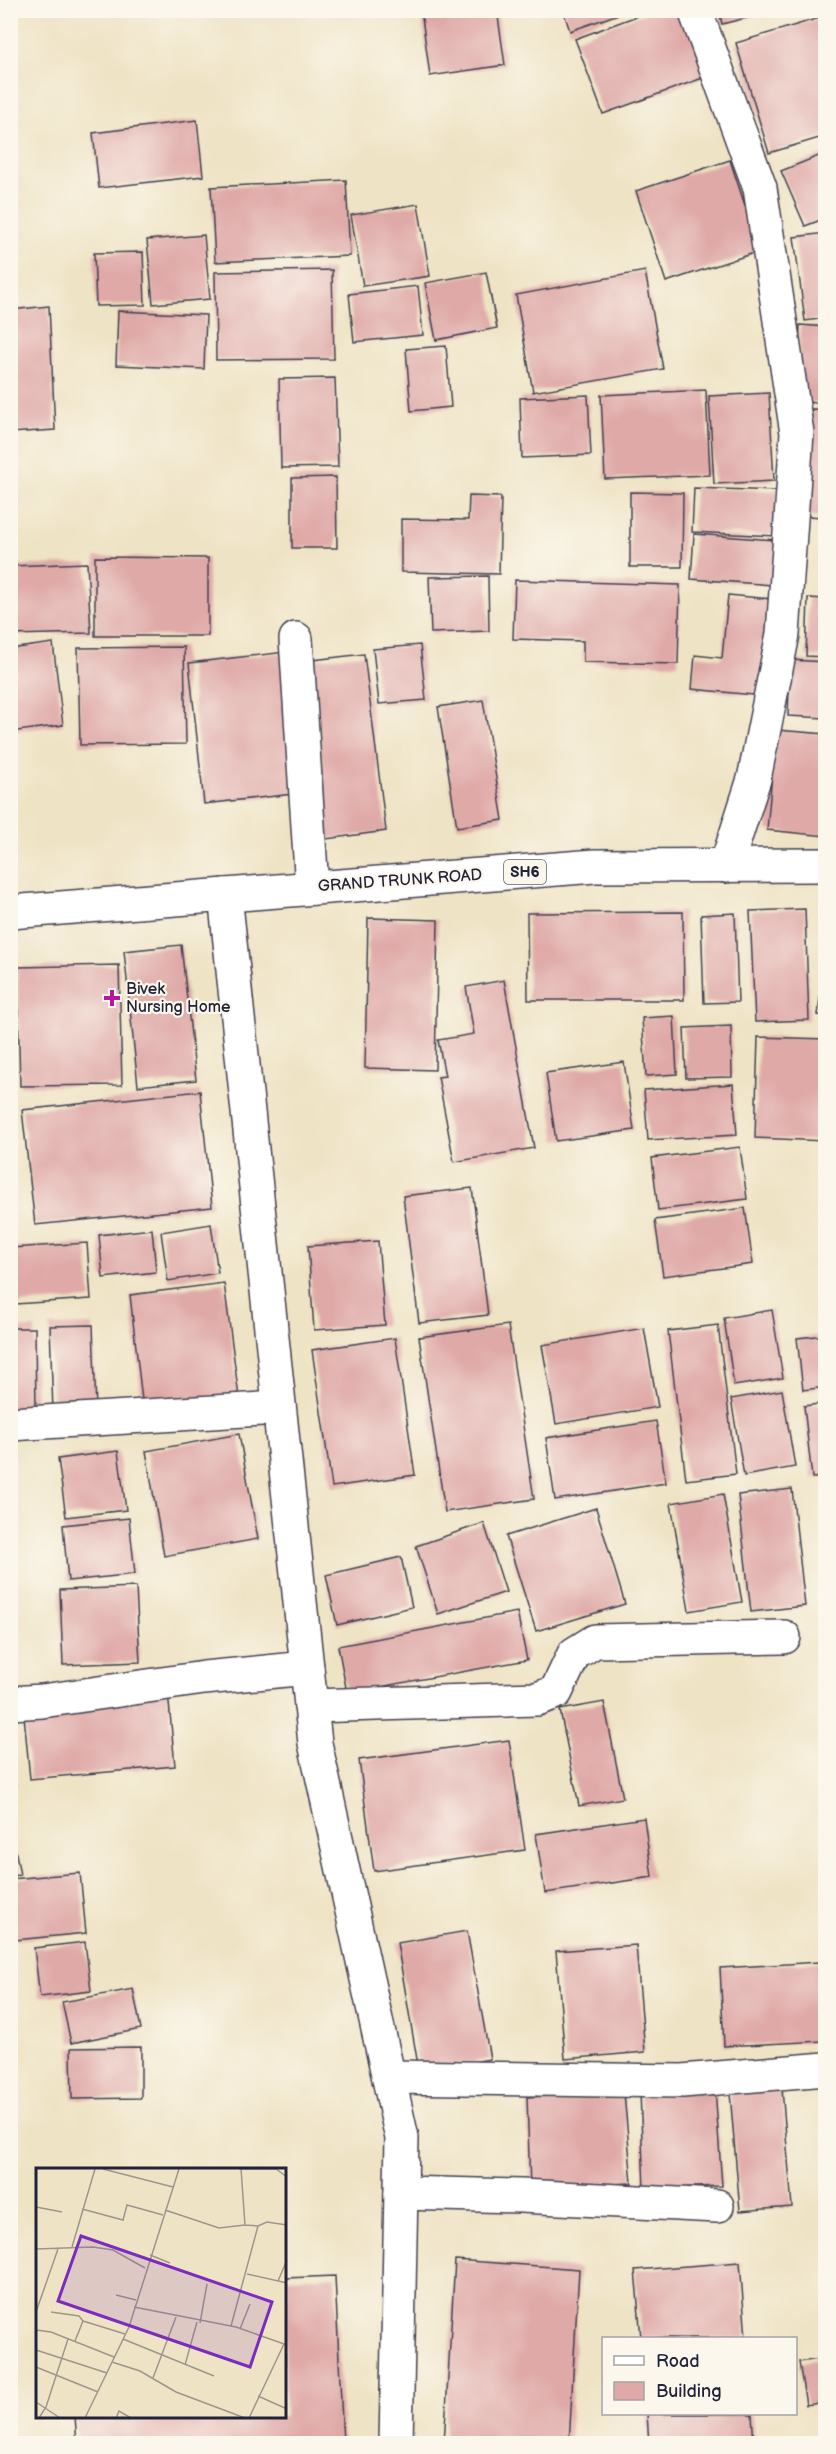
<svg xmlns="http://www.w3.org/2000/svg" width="836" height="2454" viewBox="0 0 836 2454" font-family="'Balsamiq Sans',sans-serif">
	<rect width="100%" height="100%" fill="#fbf7ec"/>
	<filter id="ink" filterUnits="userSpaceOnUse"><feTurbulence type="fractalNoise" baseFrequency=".0167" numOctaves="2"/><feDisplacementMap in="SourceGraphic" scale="12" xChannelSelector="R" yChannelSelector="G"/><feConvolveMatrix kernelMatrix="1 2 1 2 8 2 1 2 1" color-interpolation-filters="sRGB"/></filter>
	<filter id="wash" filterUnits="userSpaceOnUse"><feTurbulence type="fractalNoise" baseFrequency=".008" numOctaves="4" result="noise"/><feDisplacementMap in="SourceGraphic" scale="24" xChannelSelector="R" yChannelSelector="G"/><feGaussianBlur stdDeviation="1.35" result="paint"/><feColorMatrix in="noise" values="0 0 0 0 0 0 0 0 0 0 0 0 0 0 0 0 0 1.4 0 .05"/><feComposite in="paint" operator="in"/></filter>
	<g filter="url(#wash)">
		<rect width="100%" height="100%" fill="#efe3c5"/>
		<g id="blocks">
			<g fill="#dfa9a7">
				<polygon points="421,10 497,10 505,65 430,76"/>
				<polygon points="563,10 627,10 627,11 570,31"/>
				<polygon points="653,10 687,10 711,75 603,114 575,39"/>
				<polygon points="719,10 774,10 774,11 722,24"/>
				<polygon points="826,16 826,136 769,153 736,43"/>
				<polygon points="197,120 203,176 99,188 93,133"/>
				<polygon points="826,153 826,218 805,226 781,171"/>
				<polygon points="730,160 760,251 666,282 636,191"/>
				<polygon points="346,180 350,256 215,262 211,187"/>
				<polygon points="418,204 430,276 363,286 351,215"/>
				<polygon points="826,233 826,318 805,321 794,237"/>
				<polygon points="204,235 210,299 153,304 147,240"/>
				<polygon points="143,252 145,305 96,306 94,253"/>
				<polygon points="332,270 334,359 216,360 215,272"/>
				<polygon points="645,271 663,369 533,392 516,295"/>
				<polygon points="486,272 497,328 436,340 425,283"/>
				<polygon points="418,286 423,335 354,342 349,294"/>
				<polygon points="49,306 55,430 10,433 10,310"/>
				<polygon points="118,311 206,315 204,369 116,365"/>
				<polygon points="800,325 826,327 826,403 797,402"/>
				<polygon points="446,346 451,407 411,411 406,349"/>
				<polygon points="335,378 338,467 281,468 279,379"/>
				<polygon points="706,390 710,475 605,479 601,395"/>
				<polygon points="769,393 774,481 714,484 709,396"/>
				<polygon points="588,395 591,455 522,458 520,398"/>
				<polygon points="812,409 826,410 826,517 805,516"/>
				<polygon points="336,477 337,548 292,548 292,478"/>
				<polygon points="694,488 778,491 776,536 692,532"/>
				<polygon points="630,492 683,493 682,567 630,567"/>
				<polygon points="469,496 501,497 499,574 401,572 401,519 468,520"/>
				<polygon points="694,534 776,540 773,585 691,579"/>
				<polygon points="95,557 208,558 208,636 95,636"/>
				<polygon points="87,563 91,633 10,635 10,566"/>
				<polygon points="488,576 489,631 431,633 429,577"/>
				<polygon points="515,580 680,585 678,664 583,662 583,641 513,639"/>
				<polygon points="728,595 772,599 764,696 692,689 695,655 722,658"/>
				<polygon points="808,598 826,599 826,657 806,656"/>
				<polygon points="53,643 63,725 10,732 10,649"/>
				<polygon points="420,645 426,700 379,704 373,649"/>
				<polygon points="184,647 186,744 80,745 78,648"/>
				<polygon points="286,652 302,793 204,804 189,663"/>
				<polygon points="364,654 386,831 326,839 304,661"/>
				<polygon points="790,660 826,662 826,718 788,716"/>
				<polygon points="483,700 503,820 457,827 438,707"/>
				<polygon points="776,730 826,734 826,836 767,830"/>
				<polygon points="805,909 809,1020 755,1022 750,911"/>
				<polygon points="683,912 684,1000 528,1000 527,913"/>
				<polygon points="735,913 738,1002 704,1003 701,915"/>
				<polygon points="368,918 438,920 435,1070 365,1068"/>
				<polygon points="181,945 196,1080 138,1086 124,951"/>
				<polygon points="824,963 826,963 826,1016 818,1015"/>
				<polygon points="119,965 122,1085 20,1086 17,967"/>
				<polygon points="504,980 534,1148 454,1162 438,1077 445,1076 438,1040 474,1034 466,987"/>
				<polygon points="674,1016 677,1074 646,1076 642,1018"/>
				<polygon points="731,1026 732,1077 686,1078 684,1028"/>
				<polygon points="758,1037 826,1039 826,1141 755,1138"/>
				<polygon points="624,1062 634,1130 556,1141 546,1073"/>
				<polygon points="733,1084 737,1135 648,1140 644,1090"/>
				<polygon points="200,1091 212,1207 35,1225 22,1110"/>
				<polygon points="740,1147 747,1199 658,1210 652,1158"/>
				<polygon points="472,1188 488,1315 419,1323 403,1196"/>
				<polygon points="745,1208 753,1264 663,1276 655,1220"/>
				<polygon points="211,1224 218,1273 168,1281 161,1232"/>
				<polygon points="152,1229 156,1272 103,1278 99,1235"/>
				<polygon points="378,1241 385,1325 314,1330 308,1246"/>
				<polygon points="87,1243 91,1299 15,1304 11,1248"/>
				<polygon points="224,1283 239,1397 143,1409 130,1295"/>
				<polygon points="772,1310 783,1378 734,1386 724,1318"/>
				<polygon points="93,1325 96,1410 53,1412 50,1326"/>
				<polygon points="508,1325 534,1499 445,1512 419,1337"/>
				<polygon points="718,1325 736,1474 686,1480 668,1331"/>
				<polygon points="10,1328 35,1328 36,1414 10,1414"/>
				<polygon points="644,1328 658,1407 556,1424 542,1345"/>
				<polygon points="826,1335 826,1387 803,1390 797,1338"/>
				<polygon points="395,1338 415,1475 332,1487 312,1350"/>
				<polygon points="782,1390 795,1467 744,1476 731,1399"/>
				<polygon points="826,1403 826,1477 812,1478 804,1406"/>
				<polygon points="656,1421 666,1483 555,1500 546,1438"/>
				<polygon points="239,1434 258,1539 164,1556 146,1451"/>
				<polygon points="118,1451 126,1510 66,1517 58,1459"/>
				<polygon points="792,1489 805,1606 751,1612 738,1495"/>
				<polygon points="723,1494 742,1602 689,1611 671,1503"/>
				<polygon points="596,1508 625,1604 536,1631 506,1536"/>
				<polygon points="129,1518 135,1574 68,1581 63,1525"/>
				<polygon points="484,1523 506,1592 438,1614 416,1546"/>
				<polygon points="401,1557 412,1607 337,1625 326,1575"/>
				<polygon points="136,1587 140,1662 63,1665 60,1590"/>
				<polygon points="517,1612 527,1660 347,1693 338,1646"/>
				<polygon points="168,1692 175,1766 30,1779 23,1705"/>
				<polygon points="604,1702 623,1798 579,1806 560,1710"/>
				<polygon points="509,1740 525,1850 374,1871 359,1760"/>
				<polygon points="12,1763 16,1787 10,1788 10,1764"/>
				<polygon points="644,1818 652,1877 545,1893 536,1834"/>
				<polygon points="10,1821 20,1875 10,1876"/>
				<polygon points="80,1873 86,1933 15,1940 10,1879"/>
				<polygon points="467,1931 490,2059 419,2071 397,1943"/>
				<polygon points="85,1942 91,1991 40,1997 34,1948"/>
				<polygon points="636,1945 645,2052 565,2059 556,1951"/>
				<polygon points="819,1962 824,2041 724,2046 720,1968"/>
				<polygon points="133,1989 141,2029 71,2043 62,2002"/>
				<polygon points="141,2047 141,2098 72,2099 71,2048"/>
				<polygon points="715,2088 722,2186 644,2189 640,2092"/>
				<polygon points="782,2089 792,2207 740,2211 730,2093"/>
				<polygon points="624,2093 632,2183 530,2188 527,2097"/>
				<polygon points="455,2260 579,2269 569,2444 444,2444"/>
				<polygon points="740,2262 746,2338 641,2338 635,2270"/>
				<polygon points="335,2276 343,2444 77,2444 75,2416 285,2416 285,2278"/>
				<polygon points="826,2358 826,2402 806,2405 799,2362"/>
				<polygon points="647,2414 752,2414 754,2444 649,2444"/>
			</g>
		</g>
	</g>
	<g filter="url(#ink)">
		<use href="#blocks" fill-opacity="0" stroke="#413f50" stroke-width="1.5"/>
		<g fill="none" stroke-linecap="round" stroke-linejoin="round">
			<defs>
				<g id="minor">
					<polyline points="695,10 760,188 797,433 783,634 754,779 726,866"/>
					<polyline points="296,639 312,888"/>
					<polyline points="225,895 315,1743 402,2138 396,2444"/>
					<polyline points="10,1424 279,1408"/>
					<polyline points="10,1703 42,1701 204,1678 307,1668"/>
					<polyline points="311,1706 537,1699 556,1692 574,1654 595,1641 784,1637"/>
					<polyline points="389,2077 682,2081 826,2069"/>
					<polyline points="401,2193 521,2196 717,2206"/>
				</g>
				<polyline id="major" points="10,912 595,866 826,865"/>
			</defs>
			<use href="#minor" stroke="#413f50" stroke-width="36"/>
			<use href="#major" stroke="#413f50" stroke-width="36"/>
			<use href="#minor" stroke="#fff" stroke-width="33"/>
			<use href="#major" stroke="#fff" stroke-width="33"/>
		</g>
	</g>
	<path fill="#b5179e" stroke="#fbf7ec" stroke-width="2" d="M109 989h6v6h6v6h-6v6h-6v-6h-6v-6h6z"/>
	<g text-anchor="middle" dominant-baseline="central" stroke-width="4.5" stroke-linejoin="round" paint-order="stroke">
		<rect fill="#fbf7ec" stroke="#636270" stroke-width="1.5" x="504" y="860" width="42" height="24" rx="4.5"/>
		<g font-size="15" font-weight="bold" fill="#22223b">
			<text x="525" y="872">SH6</text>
		</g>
		<g font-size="16" fill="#22223b" stroke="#fbf7ec">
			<text transform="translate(400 881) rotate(-4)">GRAND TRUNK ROAD</text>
		</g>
		<g font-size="16" fill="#22223b" stroke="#fbf7ec" text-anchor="start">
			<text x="126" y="989">Bivek<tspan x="126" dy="18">Nursing Home</tspan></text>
		</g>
	</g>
	<g transform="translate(36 2168)">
		<rect width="250" height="250" fill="#efe3c5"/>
		<path fill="none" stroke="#9d968e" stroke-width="1.5" d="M 67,1 L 137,19M 203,1 L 240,1 L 251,9M 205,1 L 209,57 L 222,58 L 231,54 L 251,57M 0,39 L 26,44M 46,41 L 87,52 L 91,37 L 127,47M 129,42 L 183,60 L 209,57M 36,79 L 59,1M 0,81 L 57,79 L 77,82 L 109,100M 114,87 L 134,95M 211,106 L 251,115M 242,113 L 251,92M 80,127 L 100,132M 98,139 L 200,159 L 251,177M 0,144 L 22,81M 15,144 L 43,148 L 47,153M 164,155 L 171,116M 195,158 L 222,58M 204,161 L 214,136M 0,162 L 15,164 L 78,189M 87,171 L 178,208M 39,173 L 47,153 L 89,166M 0,182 L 71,205M 76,194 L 104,203 L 140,224 L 209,250M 149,197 L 161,154M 0,199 L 62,224M 117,210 L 140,149M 222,228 L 251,241M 0,234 L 24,250M 3,250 L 10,239 L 32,171M 49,250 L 93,159 L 143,1M 80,250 L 83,243 L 95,250M 213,250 L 248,176"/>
		<path fill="#7b2cbf" fill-opacity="0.15" stroke="#7b2cbf" stroke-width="3" d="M 45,68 L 236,134 L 214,199 L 22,133 Z"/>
		<rect width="250" height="250" fill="none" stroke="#22223b" stroke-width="3"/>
	</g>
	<rect width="836" height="2454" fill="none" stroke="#fbf7ec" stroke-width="36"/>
	<rect x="602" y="2337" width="195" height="78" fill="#fbf7ec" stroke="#a4a2a5" stroke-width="1.5"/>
	<rect x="614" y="2356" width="30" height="9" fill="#ffffff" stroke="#a4a2a5" stroke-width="1.5"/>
	<text x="656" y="2367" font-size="18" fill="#22223b">Road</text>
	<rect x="614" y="2382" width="30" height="18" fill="#dfa9a7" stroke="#a4a2a5" stroke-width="1.5"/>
	<text x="656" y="2397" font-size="18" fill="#22223b">Building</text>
</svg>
